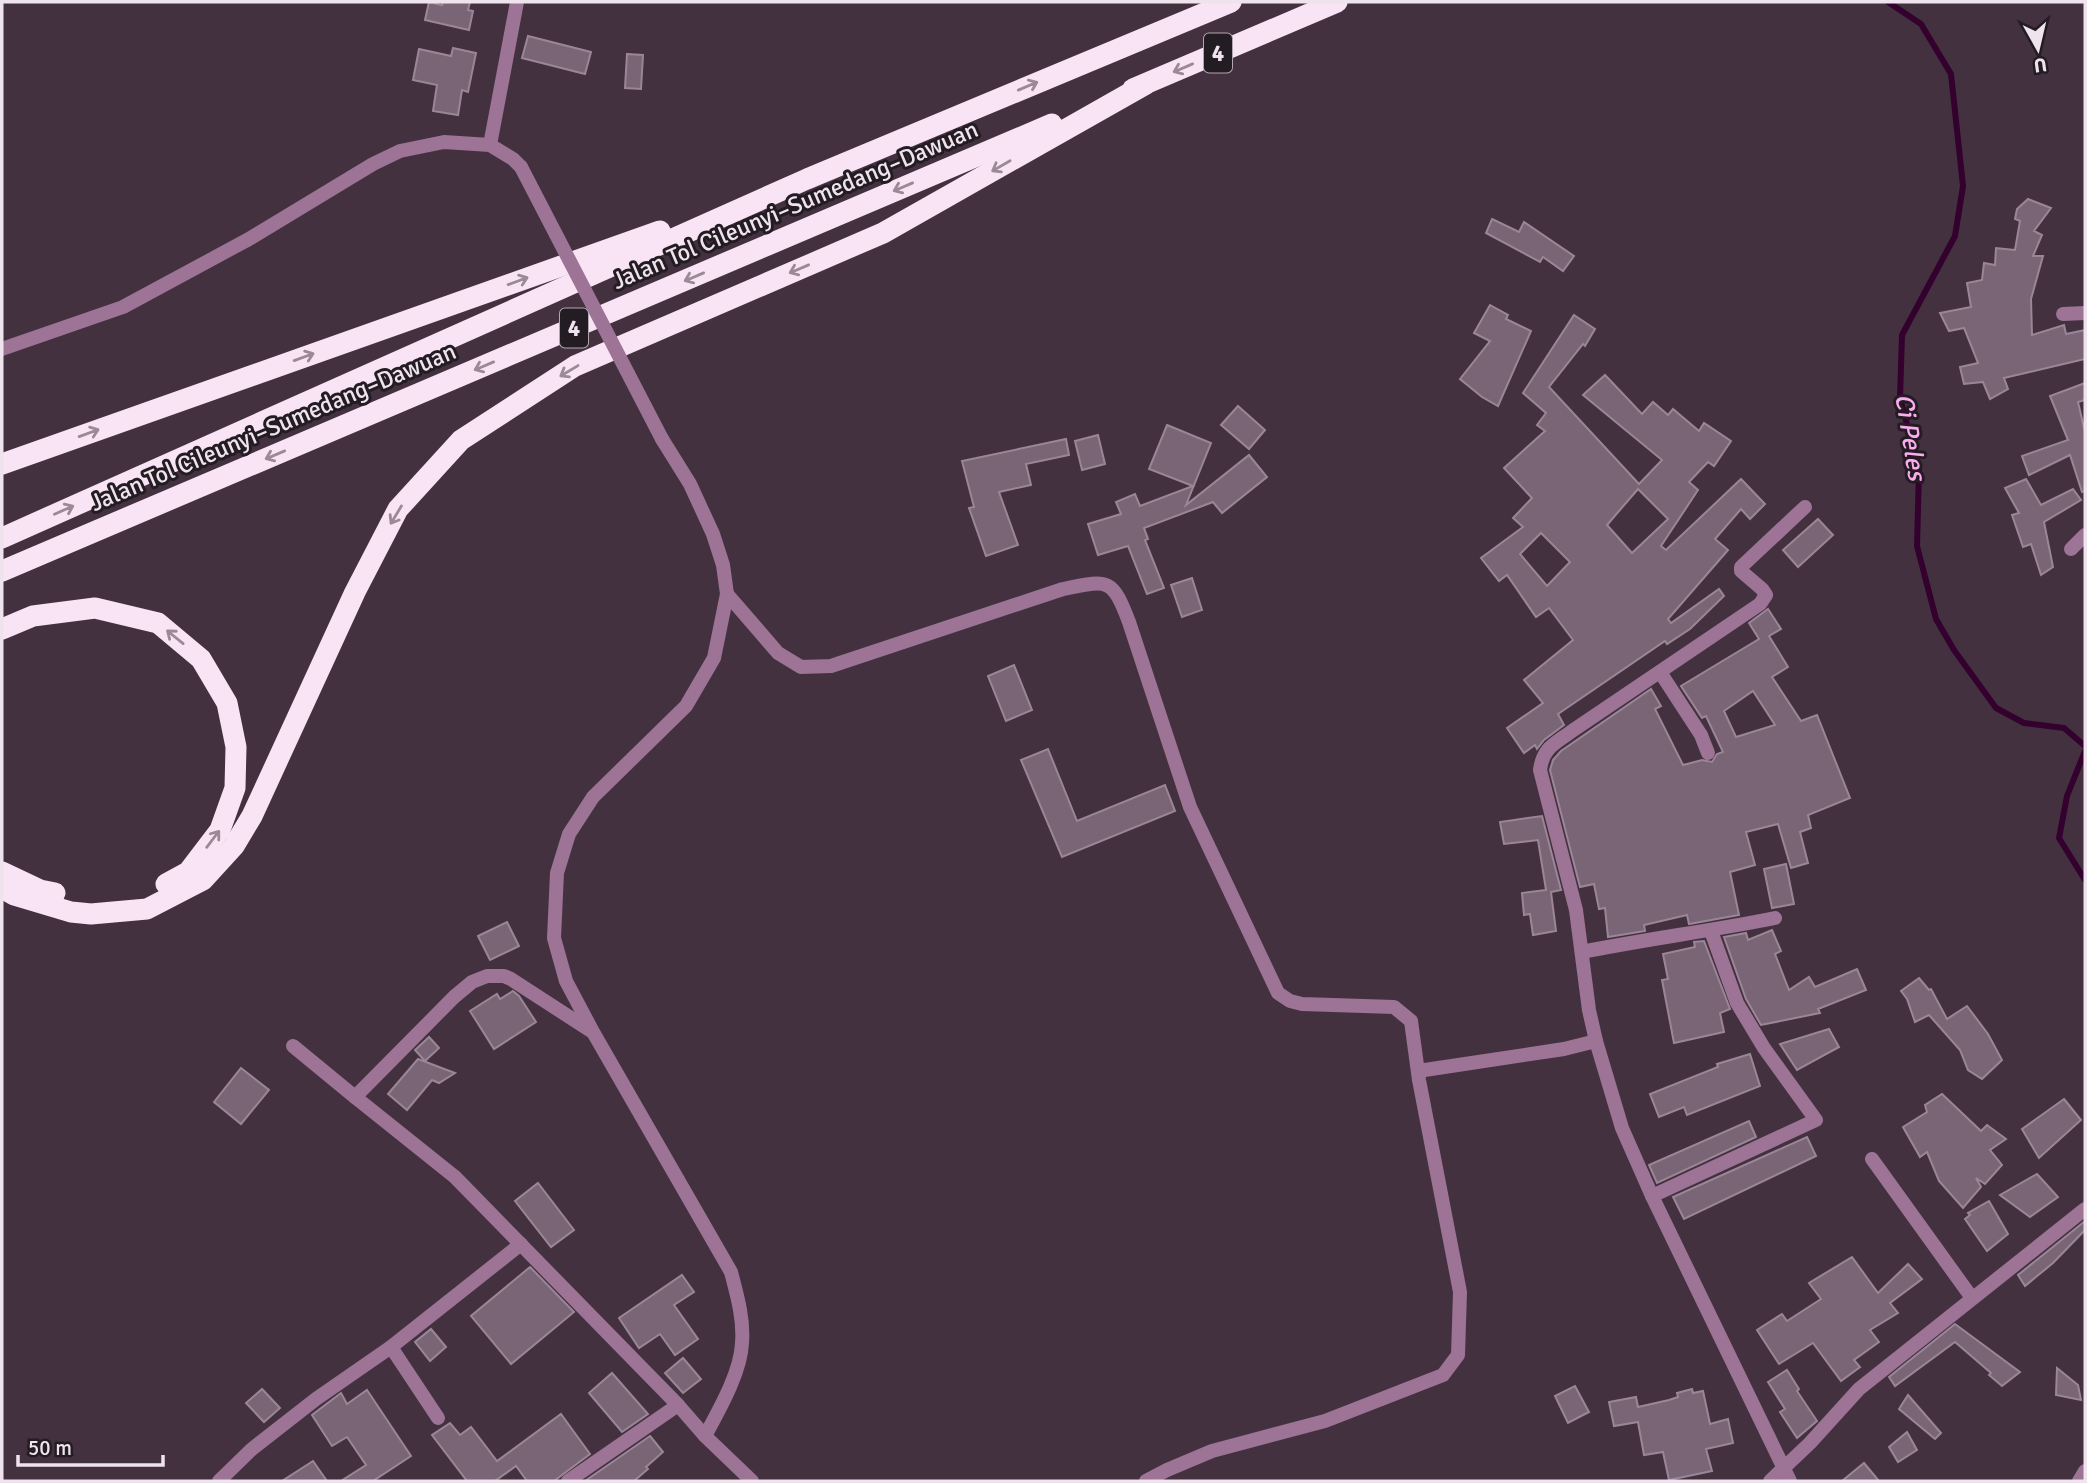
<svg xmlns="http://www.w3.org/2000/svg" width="2087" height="1483" viewBox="0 0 2087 1483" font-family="Signika,sans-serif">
	<rect width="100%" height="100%" fill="#433140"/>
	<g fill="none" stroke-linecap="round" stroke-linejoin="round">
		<g stroke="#34012f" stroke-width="6">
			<polyline points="1888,2 1921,24 1951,74 1963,186 1955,236 1902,335 1900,398 1919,471 1917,546 1936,619 1954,650 1996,708 2024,723 2064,728 2085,746"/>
			<polyline points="2085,751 2067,796 2059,838 2085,880"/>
		</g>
	</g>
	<g fill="#796575" stroke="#9b8697" stroke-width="2" fill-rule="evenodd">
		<polygon points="429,2 442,5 443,2 470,2 468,10 473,11 469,30 425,20"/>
		<polygon points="528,36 591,52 585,74 522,58"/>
		<polygon points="453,48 476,53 468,92 462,90 458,115 433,111 437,85 413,80 419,49 451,56"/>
		<polygon points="627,54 643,55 641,89 625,88"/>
		<polygon points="2028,199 2051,208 2034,231 2042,235 2033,256 2043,256 2031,299 2032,335 2064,325 2066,334 2085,330 2085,359 2004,378 2008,389 1990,399 1983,382 1964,384 1960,367 1978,363 1964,328 1949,331 1940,313 1971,307 1967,283 1982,280 1984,263 1995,265 1996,248 2015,250 2020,221 2015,219 2017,209"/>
		<polygon points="1492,219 1519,232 1524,222 1574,256 1563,271 1543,257 1540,262 1486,233"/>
		<polygon points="1490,305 1508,315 1506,319 1531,331 1498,406 1482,397 1460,379 1490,341 1474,333"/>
		<path d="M 1574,315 L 1595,329 L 1585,346 L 1583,344 L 1549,387 L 1639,484 L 1662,460 L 1583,395 L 1605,375 L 1642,414 L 1653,402 L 1668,415 L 1673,409 L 1699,431 L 1704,423 L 1731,441 L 1714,466 L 1708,462 L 1689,482 L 1698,490 L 1661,546 L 1666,550 L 1741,479 L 1765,504 L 1750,519 L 1741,509 L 1715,539 L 1728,550 L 1668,619 L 1671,623 L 1719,589 L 1724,596 L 1690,629 L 1667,644 L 1665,641 L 1558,714 L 1564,725 L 1544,740 L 1537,749 L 1535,745 L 1524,753 L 1507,728 L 1543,703 L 1524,680 L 1573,640 L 1549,608 L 1536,617 L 1507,575 L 1499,581 L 1481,558 L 1523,527 L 1513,518 L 1532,498 L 1504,468 L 1545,431 L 1537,425 L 1546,413 L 1523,393 ZM 1638,489 L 1668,519 L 1632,553 L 1607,525 ZM 1541,533 L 1570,562 L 1547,586 L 1520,554 Z"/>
		<polygon points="2085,383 2085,400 2078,402 2085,432 2085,491 2082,492 2070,455 2029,475 2022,456 2068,440 2050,396"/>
		<polygon points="1238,406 1265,430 1249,449 1221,425"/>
		<polygon points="1167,425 1211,443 1186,505 1249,455 1267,477 1222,513 1213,502 1144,528 1148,539 1145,540 1164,588 1147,594 1128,546 1098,555 1088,524 1121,514 1116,502 1135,494 1140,506 1193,486 1149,469"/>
		<polygon points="1098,435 1105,464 1082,470 1075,441"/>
		<polygon points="1066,439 1069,455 1026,464 1031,485 999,492 1018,545 986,556 969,508 974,507 962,461"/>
		<polygon points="2026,479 2041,505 2073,489 2081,500 2044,522 2053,567 2041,575 2031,544 2023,547 2012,515 2019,513 2005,488"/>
		<polygon points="1818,519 1833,535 1798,567 1783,550"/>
		<polygon points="1192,578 1202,610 1182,617 1171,585"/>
		<path d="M 1768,609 L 1781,629 L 1769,636 L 1788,667 L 1772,677 L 1801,721 L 1817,715 L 1850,798 L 1808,815 L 1811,828 L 1800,832 L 1808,863 L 1791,868 L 1778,824 L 1746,832 L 1755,865 L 1730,872 L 1739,915 L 1689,924 L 1687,915 L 1644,925 L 1645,931 L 1608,937 L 1605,908 L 1599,909 L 1594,884 L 1580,887 L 1550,770 L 1553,760 L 1561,751 L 1651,689 L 1661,706 L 1655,709 L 1683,765 L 1702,760 L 1712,762 L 1717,754 L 1723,752 L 1706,716 L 1702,718 L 1681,686 L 1759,639 L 1749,623 ZM 1753,691 L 1775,725 L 1736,737 L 1724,711 Z"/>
		<polygon points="1014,665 1032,710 1006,721 988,676"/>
		<polygon points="1048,749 1077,821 1165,785 1175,811 1062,857 1021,760"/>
		<polygon points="1542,816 1561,890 1551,892 1556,931 1533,935 1530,914 1524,915 1522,893 1546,890 1538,840 1504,844 1500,822"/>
		<polygon points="1786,864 1794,904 1772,908 1764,869"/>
		<polygon points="507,922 519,946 490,960 478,936"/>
		<polygon points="1772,930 1781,951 1775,954 1789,990 1809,977 1815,987 1857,969 1866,990 1818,1009 1820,1013 1761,1025 1746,999 1724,937 1746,933 1748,940"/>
		<polygon points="1704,941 1730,1009 1720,1013 1724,1032 1674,1043 1662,980 1668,979 1663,954 1695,947 1694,942"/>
		<polygon points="1919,978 1929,990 1931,989 1947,1019 1967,1006 1988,1034 2002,1060 1982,1079 1968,1070 1960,1050 1929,1015 1915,1022 1907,999 1901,991"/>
		<polygon points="513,991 519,996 536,1022 494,1049 470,1011 497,994 500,999"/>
		<polygon points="1829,1029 1839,1047 1797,1070 1780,1044"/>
		<polygon points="429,1037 439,1048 425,1061 415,1050"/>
		<polygon points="1750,1054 1760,1086 1687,1115 1684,1107 1659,1117 1650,1094 1718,1067 1717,1064"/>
		<polygon points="418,1059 455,1073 439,1083 432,1080 407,1110 388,1094"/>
		<polygon points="241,1068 269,1090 241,1124 214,1102"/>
		<polygon points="1942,1094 1981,1131 1987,1125 2006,1139 1990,1150 2002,1165 1985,1184 1976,1178 1981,1187 1963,1208 1939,1181 1927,1152 1920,1157 1903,1127 1927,1112 1925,1105"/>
		<polygon points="2064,1099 2081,1120 2039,1158 2022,1129"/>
		<polygon points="1749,1121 1756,1137 1657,1183 1649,1165"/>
		<polygon points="1807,1137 1816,1156 1684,1219 1673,1197"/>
		<polygon points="2037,1174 2058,1197 2030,1217 2000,1195"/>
		<polygon points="538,1183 574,1230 551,1247 515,1201"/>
		<polygon points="1989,1201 2008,1234 1987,1251 1965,1219 1970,1215 1968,1213"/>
		<polygon points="2085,1221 2085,1230 2053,1263 2025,1286 2018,1275"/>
		<polygon points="1852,1257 1878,1293 1908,1264 1922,1279 1890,1303 1898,1313 1870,1330 1879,1342 1854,1360 1860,1367 1841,1381 1813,1343 1779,1364 1757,1330 1782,1314 1787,1321 1821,1299 1809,1283"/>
		<polygon points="530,1267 574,1312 511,1364 471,1316"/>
		<polygon points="682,1275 694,1292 674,1305 698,1339 675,1355 660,1334 639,1348 619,1318"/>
		<polygon points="1955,1324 2020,1372 2002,1386 1989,1375 1991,1373 1955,1342 1895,1386 1889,1377"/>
		<polygon points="431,1329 446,1347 430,1361 415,1342"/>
		<polygon points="683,1358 701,1379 683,1393 665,1373"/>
		<polygon points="2057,1368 2078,1385 2081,1400 2056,1395"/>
		<polygon points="1787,1370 1799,1389 1797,1391 1817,1421 1797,1438 1780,1412 1785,1409 1768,1382"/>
		<polygon points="612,1373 648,1414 622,1432 589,1393"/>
		<polygon points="1575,1386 1589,1412 1568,1423 1555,1396"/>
		<polygon points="262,1389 280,1408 264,1422 246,1403"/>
		<polygon points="1692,1389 1693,1393 1703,1391 1710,1424 1728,1419 1733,1443 1706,1449 1712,1471 1669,1480 1663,1452 1644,1455 1638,1422 1614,1426 1609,1402 1636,1397 1638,1407 1669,1400 1678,1397 1677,1393"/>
		<polygon points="367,1390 411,1456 373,1481 341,1481 366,1465 347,1437 332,1446 312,1415 341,1393 347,1404"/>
		<polygon points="1908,1395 1941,1433 1935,1439 1899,1409"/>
		<polygon points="561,1414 590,1454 554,1481 527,1481 516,1466 495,1481 467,1481 432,1435 450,1423 460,1435 471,1427 497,1461"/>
		<polygon points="1907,1432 1917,1450 1898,1462 1889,1447"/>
		<polygon points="650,1436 663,1452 646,1467 648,1469 634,1481 585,1481"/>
		<polygon points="313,1461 327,1481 282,1481"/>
		<polygon points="1864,1463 1879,1481 1842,1481"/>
	</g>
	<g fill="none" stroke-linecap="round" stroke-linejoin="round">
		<g stroke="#9d7396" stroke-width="14">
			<polyline points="490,145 517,2"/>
			<polyline points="2063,314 2085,313"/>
			<polyline points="2,349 123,307 249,239 373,164 400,151 444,142 490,145 513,159 521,167"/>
			<path d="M 662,439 L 690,484 L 713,534 L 723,565 L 727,594 L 714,658 L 686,706 L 593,797 L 569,834 L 557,873 L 554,938 L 566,981 L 593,1032 L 731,1272 C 737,1295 744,1319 742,1343 C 741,1372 719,1410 705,1436 L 752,1481"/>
			<polyline points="2071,549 2085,535"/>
			<path d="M 727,594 L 778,653 L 801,667 L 831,666 L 1063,589 C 1108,580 1112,577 1129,622 L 1190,807 L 1278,993 L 1290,1001 L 1302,1004 L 1394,1007 L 1411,1021 L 1419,1080 L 1460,1292 L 1458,1355 L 1443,1375 L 1325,1421 L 1212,1451 L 1167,1470 L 1146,1481"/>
			<polyline points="1660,672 1701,735 1708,753"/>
			<path d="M 1582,952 C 1646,939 1711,931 1775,918"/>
			<polyline points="1596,1041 1622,1128 1652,1196 1790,1481"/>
			<polyline points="293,1046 355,1097"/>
			<path d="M 1418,1071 L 1564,1049 L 1596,1041 L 1589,1010 L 1576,910 L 1540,770 C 1543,747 1555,744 1572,731 L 1760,604 L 1766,595 L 1762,589 L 1741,571 L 1741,567 L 1805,507"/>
			<polyline points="1872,1159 1972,1298"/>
			<polyline points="1652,1196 1816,1120 1764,1048 1737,1003 1711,931"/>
			<polyline points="391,1347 438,1418"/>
			<polyline points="678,1405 705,1436"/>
			<polyline points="219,1481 252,1449 316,1399 391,1347 521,1244"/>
			<polyline points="568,1481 678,1405 455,1177 355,1097 454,997 472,982 487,976 504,976 511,979 591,1031"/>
			<polyline points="1770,1481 1810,1443 1859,1389 2085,1209"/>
			<polyline points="2079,1481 2085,1471"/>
		</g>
		<g stroke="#f9e4f5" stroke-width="21">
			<polyline points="1133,89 1337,2"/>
			<polyline points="2,464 660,231"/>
			<polyline points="2,538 807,179 1231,2"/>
			<polyline points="2,571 1052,124"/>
			<polyline points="2,629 33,616 95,608 158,623 201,659 227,703 236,747 235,788 220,830 188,872 166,884"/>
			<polyline points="2,872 40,890 55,893"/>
			<polyline points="2,888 14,895 71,912 91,914 147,909 203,880 234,846 252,816 355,592 398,509 461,440 575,366 883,233 1146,84"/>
		</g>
		<polyline stroke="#9d7396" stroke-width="14" points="521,167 662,439"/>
	</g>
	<defs><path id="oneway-shaft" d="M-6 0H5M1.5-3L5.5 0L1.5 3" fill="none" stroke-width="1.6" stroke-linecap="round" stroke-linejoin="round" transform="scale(1.75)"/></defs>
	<g stroke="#998a96">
		<use href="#oneway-shaft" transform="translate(1183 68) rotate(157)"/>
		<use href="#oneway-shaft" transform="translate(1028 86) rotate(-23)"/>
		<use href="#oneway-shaft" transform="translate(1001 166) rotate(150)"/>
		<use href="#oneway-shaft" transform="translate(903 187) rotate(157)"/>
		<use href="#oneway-shaft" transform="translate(799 269) rotate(157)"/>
		<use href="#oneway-shaft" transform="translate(694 277) rotate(157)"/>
		<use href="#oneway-shaft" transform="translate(518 281) rotate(-20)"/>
		<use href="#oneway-shaft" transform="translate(304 357) rotate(-20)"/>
		<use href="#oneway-shaft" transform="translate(484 366) rotate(157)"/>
		<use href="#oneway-shaft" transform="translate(569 371) rotate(149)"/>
		<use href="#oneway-shaft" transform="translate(89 433) rotate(-20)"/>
		<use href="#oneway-shaft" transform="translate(275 455) rotate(157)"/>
		<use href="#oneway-shaft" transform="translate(64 510) rotate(-24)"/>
		<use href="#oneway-shaft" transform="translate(396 515) rotate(121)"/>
		<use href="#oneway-shaft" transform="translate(175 637) rotate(-141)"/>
		<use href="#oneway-shaft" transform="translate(213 839) rotate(-53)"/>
	</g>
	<g text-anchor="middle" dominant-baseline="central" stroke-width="6" stroke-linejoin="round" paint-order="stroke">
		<g fill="#241c23" stroke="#b2a7b0" stroke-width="2">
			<rect x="1204" y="33.5" width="28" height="39" rx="5"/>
			<rect x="560" y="308.5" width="28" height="39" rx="5"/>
		</g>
		<g font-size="23" font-weight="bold" fill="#efe3ed">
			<text x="1218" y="53">4</text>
			<text x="574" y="328">4</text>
		</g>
		<g font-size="24" fill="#efe3ed" stroke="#241c23">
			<text transform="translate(795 205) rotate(-23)">Jalan Tol Cileunyi–Sumedang–Dawuan</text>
			<text transform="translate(273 427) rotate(-23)">Jalan Tol Cileunyi–Sumedang–Dawuan</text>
		</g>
		<g font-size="26" font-style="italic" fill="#fdabf0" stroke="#241c23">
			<text transform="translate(1910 437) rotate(81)">Ci Peles</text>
		</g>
	</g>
	<rect width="2087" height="1483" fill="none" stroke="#efe3ed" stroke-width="7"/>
	<g transform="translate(2038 49) rotate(172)" stroke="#241c23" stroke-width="5" paint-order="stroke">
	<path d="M0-5L12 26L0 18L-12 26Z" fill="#efe3ed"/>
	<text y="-10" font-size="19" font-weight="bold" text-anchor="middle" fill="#efe3ed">U</text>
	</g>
	<path d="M18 1455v10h145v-10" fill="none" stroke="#efe3ed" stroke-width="3.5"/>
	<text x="28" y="1455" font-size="21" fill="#efe3ed" stroke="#241c23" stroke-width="5" paint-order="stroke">50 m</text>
</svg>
